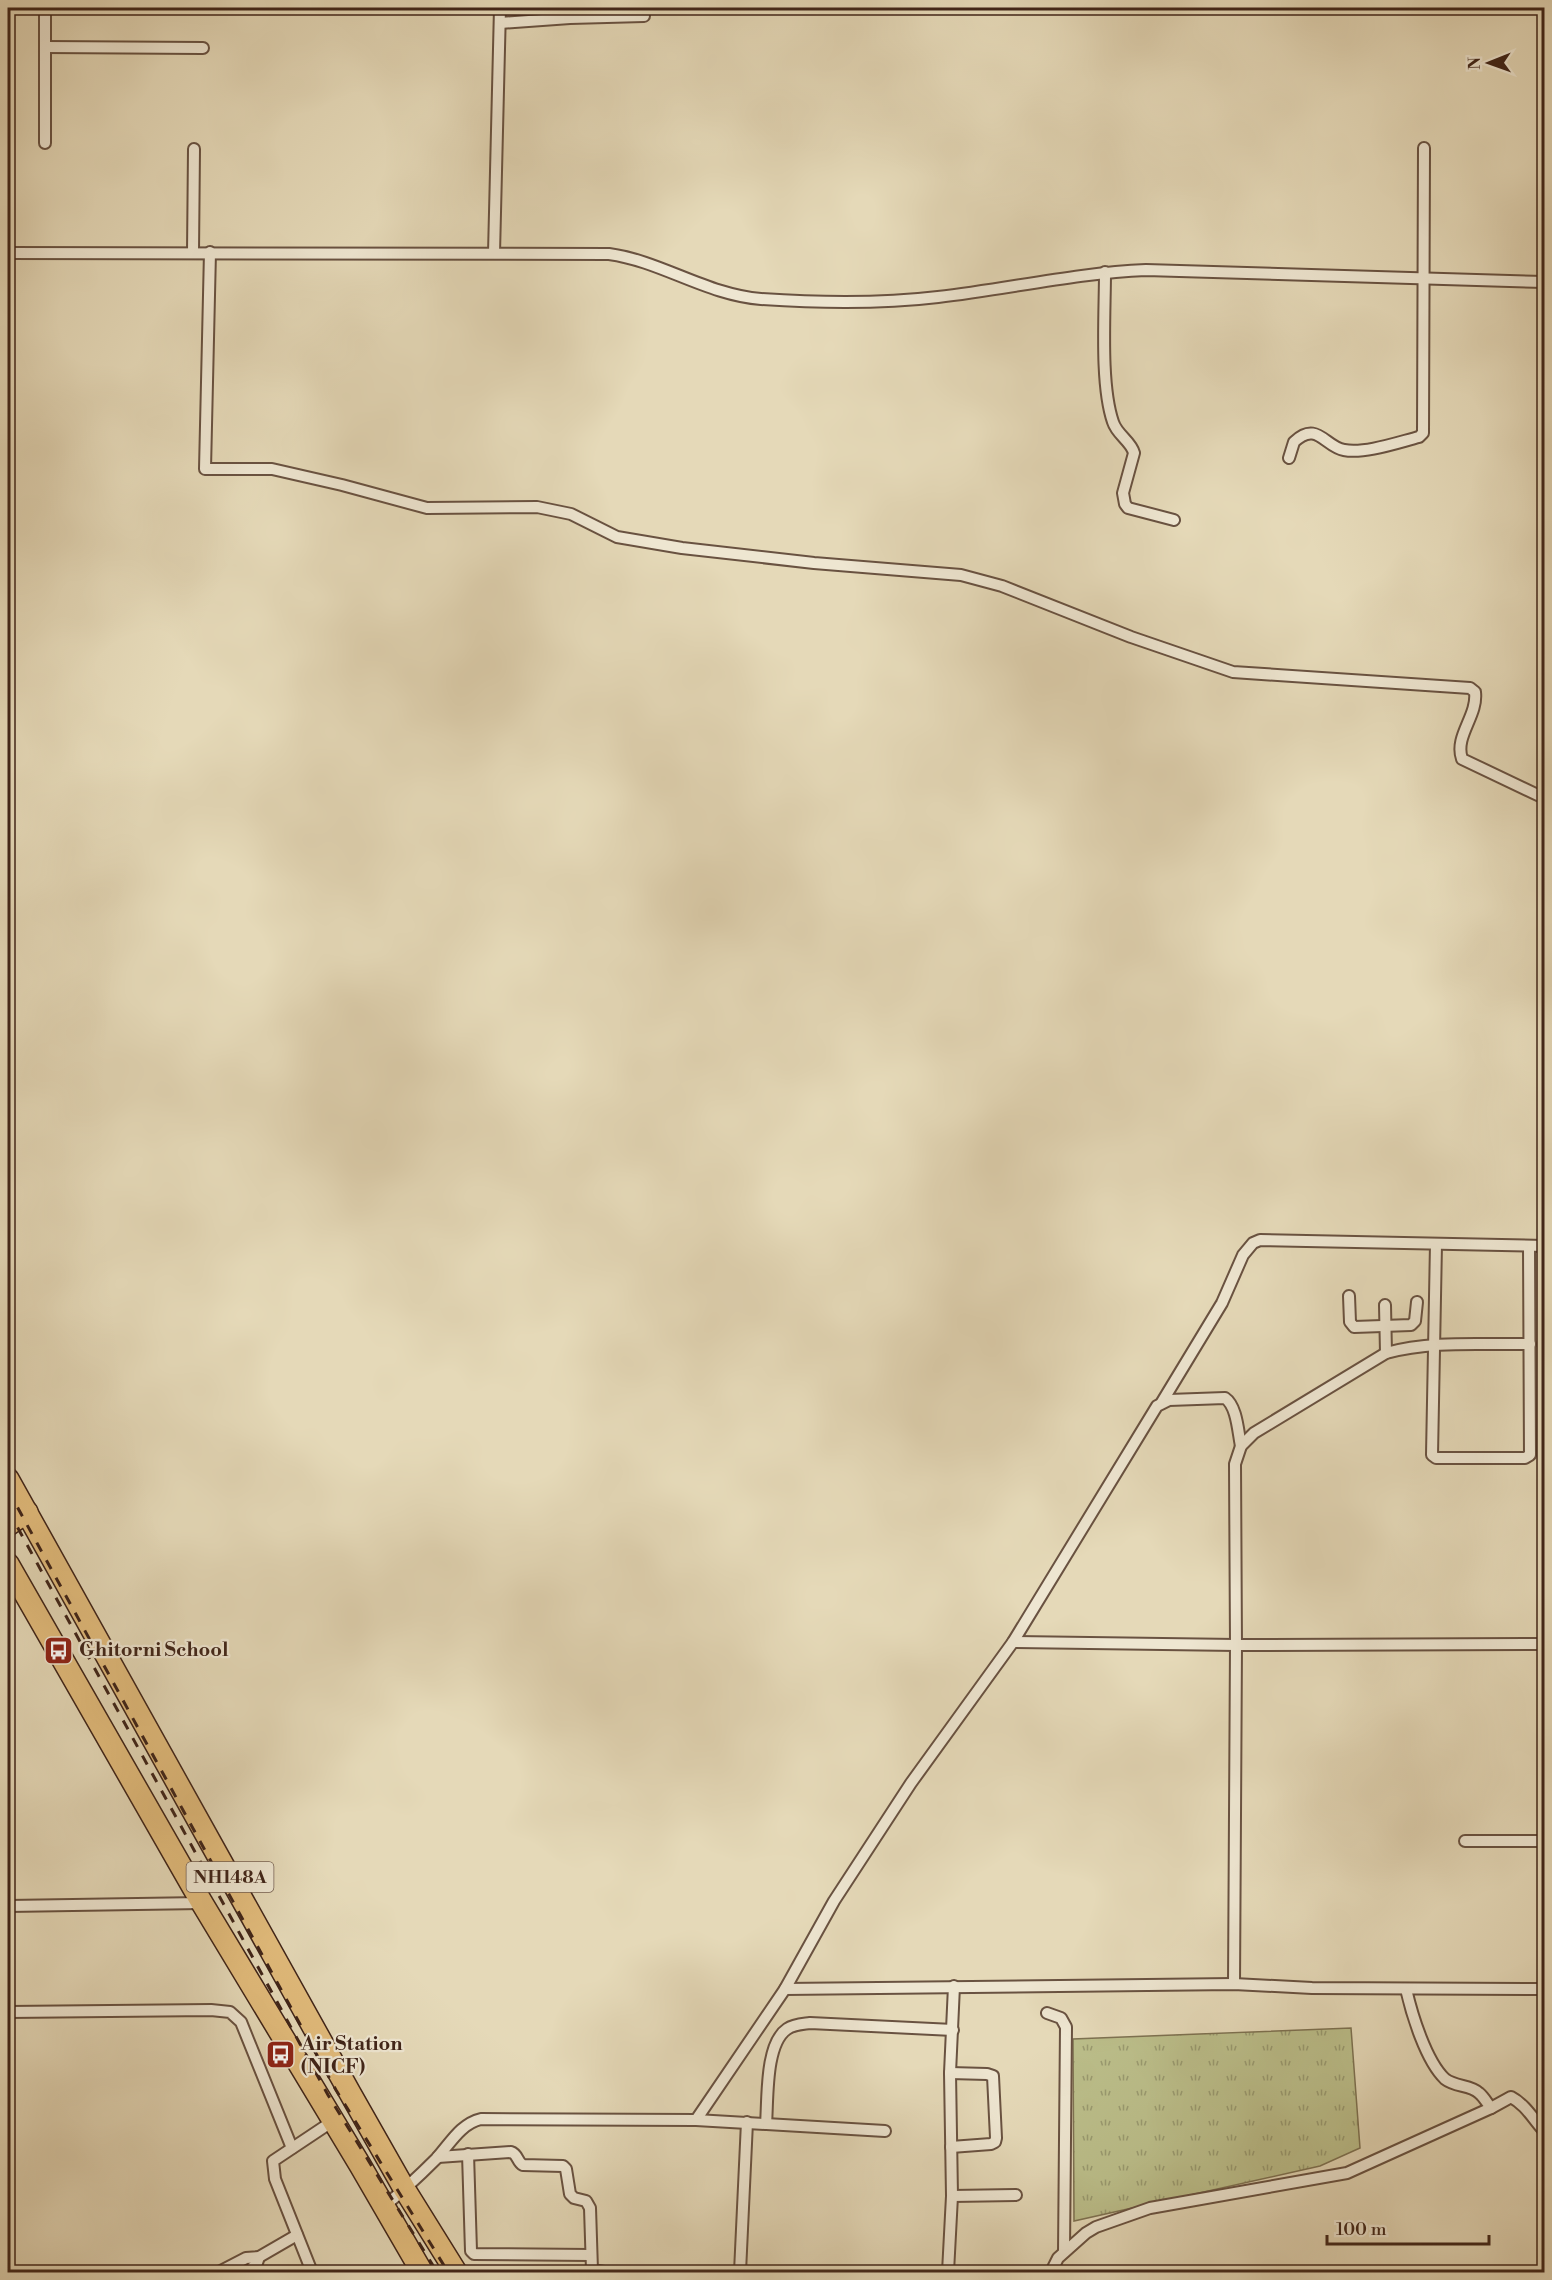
<svg xmlns="http://www.w3.org/2000/svg" width="1552" height="2280" viewBox="0 0 1552 2280" font-family="'Libre Bodoni',serif">
	<defs>
		<pattern id="park-tufts" width="24" height="20" patternUnits="userSpaceOnUse" patternTransform="scale(1.5)"><rect width="24" height="20" fill="#bbbe8a"/><path d="M3 7l-1-3M5 7V3M7 7l1-3M15 17l-1-3M17 17v-4M19 17l1-3" fill="none" stroke="#999a70"/></pattern>
	</defs>
	<rect width="100%" height="100%" fill="#e5d9b8"/>
	<filter id="stains"><feTurbulence type="fractalNoise" baseFrequency=".00333" numOctaves="4"/><feColorMatrix values="0 0 0 0 .2 0 0 0 0 .09 0 0 0 0 .02 0 0 0 .5 -.17"/></filter>
	<radialGradient id="worn" r=".72"><stop offset=".6" stop-color="#630" stop-opacity="0"/><stop offset="1" stop-color="#630" stop-opacity=".3"/></radialGradient>
	<polygon fill="url(#park-tufts)" stroke="#7e7252" stroke-width="1.5" points="1351,2028 1360,2148 1320,2166 1074,2221 1073,2039"/>
	<g fill="none" stroke-linecap="round" stroke-linejoin="round">
		<defs>
			<g id="street">
				<polyline points="500,23 570,18 644,16"/>
				<polyline points="45,47 203,48"/>
				<polyline points="45,143 45,8"/>
				<polyline points="193,252 194,149"/>
				<path d="M 210,252 L 205,469 L 272,469 L 342,485 L 427,508 L 537,507 L 571,514 L 617,537 L 682,548 L 814,563 L 961,575 L 1002,586 L 1131,637 L 1233,672 L 1470,688 L 1475,692 C 1478,716 1454,736 1462,759 L 1544,798"/>
				<path d="M 8,253 L 609,254 C 661,261 707,295 761,299 C 819,303 880,304 938,297 C 1008,289 1076,273 1146,270 L 1544,282"/>
				<polyline points="494,253 500,8"/>
				<path d="M 1105,272 C 1105,314 1100,384 1113,422 C 1117,435 1131,441 1134,453 L 1123,493 L 1125,504 L 1128,508 L 1174,520"/>
				<path d="M 1289,458 L 1294,442 C 1317,420 1325,447 1344,450 C 1365,454 1399,442 1419,437 L 1423,433 L 1424,148"/>
				<polyline points="1436,1244 1432,1455 1436,1458 1525,1458 1530,1455 1529,1246"/>
				<polyline points="1349,1296 1350,1322 1354,1327 1411,1325 1415,1321 1417,1302"/>
				<polyline points="1385,1305 1386,1353"/>
				<polyline points="1162,1402 1222,1303 1243,1255 1253,1243 1260,1240 1544,1246"/>
				<polyline points="1013,1642 1236,1645 1544,1644"/>
				<polyline points="1465,1841 1544,1841"/>
				<polyline points="8,1906 202,1903"/>
				<path d="M 1234,1984 L 1236,1645 L 1235,1464 L 1241,1446 L 1254,1433 L 1386,1353 C 1432,1340 1483,1345 1530,1344"/>
				<polyline points="785,1989 1234,1984 1312,1988 1544,1989"/>
				<path d="M 1406,1989 C 1412,2015 1426,2061 1445,2079 C 1455,2087 1471,2085 1479,2093 C 1484,2097 1487,2103 1491,2108 L 1511,2097 C 1526,2105 1533,2119 1544,2131"/>
				<polyline points="8,2012 211,2010 230,2012 241,2022 292,2148"/>
				<polyline points="1047,2013 1061,2018 1066,2027 1064,2252"/>
				<polyline points="950,2073 987,2074 993,2076 996,2138 995,2142 991,2144 951,2147"/>
				<path d="M 696,2120 L 785,1989 L 834,1901 L 911,1783 L 1013,1642 L 1157,1406 L 1169,1400 L 1225,1398 C 1237,1406 1238,1432 1241,1446"/>
				<path d="M 766,2124 C 768,2099 765,2044 787,2029 C 794,2024 803,2024 810,2023 L 953,2030"/>
				<polyline points="468,2154 471,2251 474,2254 590,2255"/>
				<path d="M 438,2157 L 511,2152 C 518,2154 517,2162 523,2165 L 563,2166 L 566,2169 L 570,2194 L 574,2198 L 586,2201 L 590,2208 L 592,2270 L 604,2272"/>
				<polyline points="952,2196 1016,2195"/>
				<path d="M 383,2207 C 402,2192 419,2176 436,2159 C 450,2144 460,2124 481,2119 L 696,2120 L 885,2131"/>
				<polyline points="219,2272 246,2258 259,2257 297,2235"/>
				<polyline points="248,2272 257,2263 259,2257"/>
				<polyline points="312,2272 275,2179 273,2161 333,2121"/>
				<polyline points="740,2272 747,2122"/>
				<polyline points="948,2272 952,2196 950,2073 954,1986"/>
				<polyline points="1051,2272 1058,2258 1086,2233 1096,2227 1150,2208 1347,2173 1491,2108"/>
			</g>
			<g id="highway">
				<polyline points="8,1479 350,2093 405,2190 456,2272"/>
				<polyline points="8,1525 27,1512"/>
				<polyline points="8,1564 202,1903 360,2165 422,2272"/>
			</g>
		</defs>
		<use href="#street" stroke="#695241" stroke-width="14"/>
		<use href="#highway" stroke="#402519" stroke-width="24"/>
		<use href="#street" stroke="#eee6d1" stroke-width="10"/>
		<use href="#highway" stroke="#e2bc7c" stroke-width="21"/>
		<g stroke="#402519" stroke-width="3" stroke-dasharray="10 10" stroke-linecap="butt">
			<polyline points="8,1490 336,2090 448,2272"/>
			<polyline points="8,1510 328,2095 437,2272"/>
		</g>
	</g>
	<defs>
		<symbol id="bus-square" viewBox="-11 -11 22 22"><rect x="-9" y="-9" width="18" height="18" rx="4" fill="#8f2418" stroke="#eee6d1"/><path d="M-5-6H5V4H4V6H2V4H-2V6H-4V4H-5ZM-3.5-4V0h7V-4ZM-3.5 1.2v1.5H-2V1.2ZM2 1.2v1.5H3.5V1.2Z" fill="#fff"/></symbol>
	</defs>
	<g fill-rule="evenodd">
		<use href="#bus-square" x="42" y="1634" width="33" height="33"/>
		<use href="#bus-square" x="264" y="2038" width="33" height="33"/>
	</g>
	<g text-anchor="middle" dominant-baseline="central" stroke-width="4.5" stroke-linejoin="round" paint-order="stroke">
		<rect fill="#eee6d1" stroke="#745f50" stroke-width="1.5" x="186.5" y="1862" width="87" height="30" rx="4.5"/>
		<g font-size="18" font-weight="bold" fill="#402519">
			<text x="230" y="1877">NH148A</text>
		</g>
		<g font-size="20" font-weight="bold" fill="#402519" stroke="#eee6d1" text-anchor="start">
			<text x="79" y="1650">Ghitorni School</text>
			<text x="301" y="2044">Air Station<tspan x="301" dy="23">(NICF)</tspan></text>
		</g>
	</g>
	<rect width="1552" height="2280" fill="none" stroke="#e5d9b8" stroke-width="30"/>
	<rect x="9" y="9" width="1534" height="2262" fill="none" stroke="#402519" stroke-width="3"/>
	<rect x="15" y="15" width="1522" height="2250" fill="none" stroke="#402519" stroke-width="1.5"/>
	<g transform="translate(1489 63) rotate(269)" stroke="#eee6d1" stroke-width="4.5" paint-order="stroke">
	<path d="M0-4.5L10 22L0 15L-10 22Z" fill="#402519"/>
	<text y="-9" font-size="16" font-weight="bold" text-anchor="middle" fill="#402519">N</text>
	</g>
	<path d="M1327 2235v9h162v-9" fill="none" stroke="#402519" stroke-width="3"/>
	<text x="1336" y="2235" font-size="18" fill="#402519" stroke="#eee6d1" stroke-width="4.5" paint-order="stroke">100 m</text>
	<rect width="100%" height="100%" filter="url(#stains)"/>
	<rect width="100%" height="100%" fill="url(#worn)"/>
</svg>
